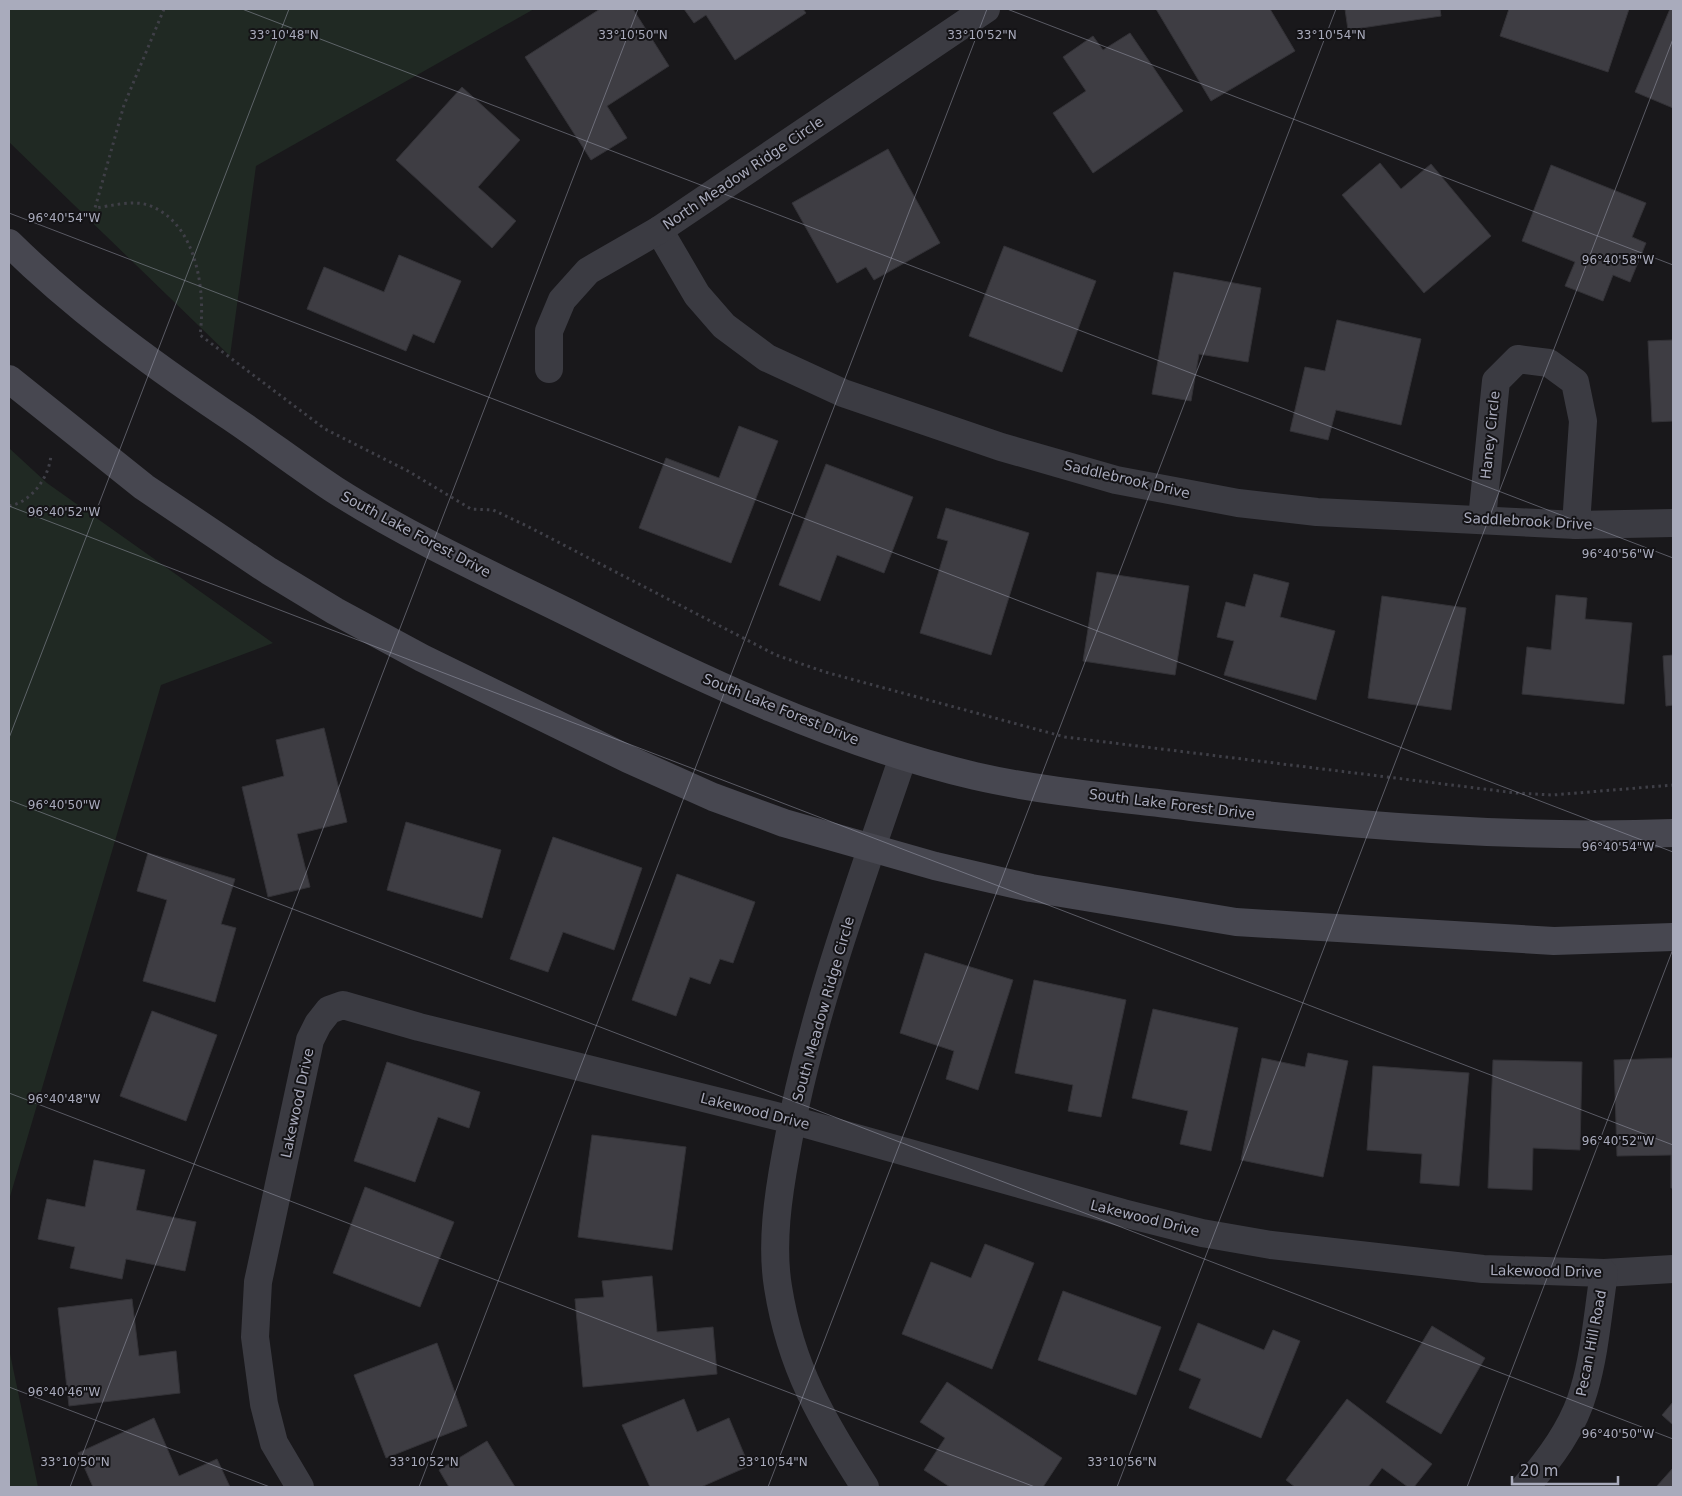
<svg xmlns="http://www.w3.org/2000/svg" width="1682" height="1496" viewBox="0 0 1682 1496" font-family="'DejaVu Sans',sans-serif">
	<rect width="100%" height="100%" fill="#19181b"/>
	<g fill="#202923">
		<polygon points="9,9 534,9 256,166 230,356 9,142"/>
		<polygon points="9,448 47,483 273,643 161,685 9,1200"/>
		<polygon points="9,1349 38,1487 9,1487"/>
	</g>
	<g fill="#3e3d43" stroke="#333237">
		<polygon points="600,9 633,9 669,66 607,106 627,138 591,160 525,57"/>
		<polygon points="684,9 803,9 806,13 735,60 706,15 694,23"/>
		<polygon points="1156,9 1270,9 1295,51 1211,101"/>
		<polygon points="1345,9 1440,9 1441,16 1348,30"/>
		<polygon points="1509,9 1629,9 1608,72 1500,36"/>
		<polygon points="1670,9 1673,9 1673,108 1635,92"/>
		<polygon points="1130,33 1183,111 1093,173 1053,113 1086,91 1063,57 1093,36 1103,50"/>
		<polygon points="462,87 520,140 478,187 516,221 492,248 396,160"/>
		<polygon points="888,149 940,243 874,280 866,267 837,283 792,203"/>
		<polygon points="1380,163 1401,189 1431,164 1491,236 1424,293 1342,195"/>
		<polygon points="1551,165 1646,203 1632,237 1646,243 1630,282 1613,275 1603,301 1565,286 1575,262 1522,241"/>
		<polygon points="1004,246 1096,281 1062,372 969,336"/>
		<polygon points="399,255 461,281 434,343 413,334 406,351 307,309 324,267 384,292"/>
		<polygon points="1174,272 1261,288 1248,362 1199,354 1191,401 1152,394"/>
		<polygon points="1337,320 1421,339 1401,425 1336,410 1328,440 1290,431 1305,367 1325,371"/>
		<polygon points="1673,340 1673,421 1652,422 1648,341"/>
		<polygon points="739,426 778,441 731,563 639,528 666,458 719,478"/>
		<polygon points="826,464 913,497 884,573 837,555 820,601 779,585"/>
		<polygon points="946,508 1029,533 991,655 920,633 948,541 937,538"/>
		<polygon points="1097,572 1189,586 1175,675 1083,661"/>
		<polygon points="1254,574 1289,583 1280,617 1335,631 1316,700 1224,675 1234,641 1217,637 1226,602 1245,607"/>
		<polygon points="1556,595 1587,598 1585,619 1632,623 1624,704 1522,694 1527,647 1551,650"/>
		<polygon points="1382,596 1466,608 1451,710 1368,698"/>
		<polygon points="1673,655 1673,705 1666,706 1663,656"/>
		<polygon points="324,728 347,822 297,834 310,887 268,897 242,787 284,776 276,740"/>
		<polygon points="406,822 501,850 482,918 387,890"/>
		<polygon points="553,837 642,868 614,950 563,932 548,972 510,959"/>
		<polygon points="148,853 235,879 221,924 236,928 215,1002 143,981 167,900 137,891"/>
		<polygon points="677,874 755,902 733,963 720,959 710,984 690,977 676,1016 632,1000"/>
		<polygon points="925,953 1013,980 978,1090 946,1079 954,1051 900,1033"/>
		<polygon points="1034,980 1126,1000 1101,1117 1068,1111 1073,1085 1015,1073"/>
		<polygon points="1153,1009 1238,1028 1211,1151 1180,1144 1188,1111 1132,1098"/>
		<polygon points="152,1011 217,1035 186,1121 120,1096"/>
		<polygon points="1308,1053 1348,1061 1323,1177 1241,1160 1262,1058 1305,1067"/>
		<polygon points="1673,1058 1673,1188 1671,1188 1671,1155 1617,1156 1614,1060"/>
		<polygon points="1493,1060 1582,1062 1580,1150 1533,1148 1532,1190 1488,1188"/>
		<polygon points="387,1062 480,1092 469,1128 438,1117 415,1182 354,1161"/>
		<polygon points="1373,1066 1469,1073 1459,1186 1420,1183 1422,1154 1367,1150"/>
		<polygon points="592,1135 686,1147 672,1250 578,1237"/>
		<polygon points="94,1160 145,1170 136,1210 196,1222 185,1271 126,1259 122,1279 70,1268 75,1247 38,1239 47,1199 85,1207"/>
		<polygon points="365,1187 454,1222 420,1307 333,1273"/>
		<polygon points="985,1244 1034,1263 992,1369 902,1334 931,1262 971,1278"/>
		<polygon points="652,1276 657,1332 713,1327 717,1374 583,1387 575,1299 604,1297 602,1281"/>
		<polygon points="1063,1291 1161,1327 1136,1395 1038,1360"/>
		<polygon points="132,1299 139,1356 176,1351 180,1393 69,1406 58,1308"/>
		<polygon points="1198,1323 1264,1350 1273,1330 1300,1341 1261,1438 1189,1408 1201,1379 1179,1370"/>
		<polygon points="1432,1326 1485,1358 1441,1434 1386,1402"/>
		<polygon points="437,1343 467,1426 386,1458 354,1375"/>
		<polygon points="947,1382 1062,1458 1043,1487 950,1487 924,1470 945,1438 920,1422"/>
		<polygon points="684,1399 697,1432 729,1418 749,1466 701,1487 650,1487 622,1425"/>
		<polygon points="1347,1399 1432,1464 1414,1487 1408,1487 1382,1468 1368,1487 1295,1487 1286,1480"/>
		<polygon points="1673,1402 1673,1425 1662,1415"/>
		<polygon points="154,1418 179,1476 217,1459 230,1487 93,1487 78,1453"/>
		<polygon points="487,1441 515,1487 449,1487 439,1470"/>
		<polygon points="1673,1468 1673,1487 1656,1487"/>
	</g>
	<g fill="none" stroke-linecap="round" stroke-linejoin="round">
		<g stroke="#3f3f47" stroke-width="3" stroke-dasharray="2.5 4" stroke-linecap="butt">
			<path d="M 164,9 L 124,105 L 95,208 C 110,206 133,200 148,205 C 197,222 206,291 200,335 L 325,429 L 408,471 L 471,509 L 493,510 L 527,526 L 776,655 L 825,672 L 1065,737 L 1516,793 L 1553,795 L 1673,785"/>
			<path d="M 9,506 C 32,502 50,476 51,454"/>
		</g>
		<g stroke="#3b3b42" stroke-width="28">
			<polyline points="659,230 697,295 724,326 767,358 843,393 1001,447 1116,480 1238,503 1317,512 1576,525 1673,523"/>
			<polyline points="549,369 549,331 562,300 588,271 659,230 986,9"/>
			<polyline points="1482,519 1496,381 1518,359 1549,363 1575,382 1583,421 1576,525"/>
			<polyline points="300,1487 274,1443 264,1404 255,1337 258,1282 310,1040 318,1024 329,1010 343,1005 419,1027 792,1120 1123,1213 1202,1233 1271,1245 1483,1269 1604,1273 1673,1269"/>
			<path d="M 865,1487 C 822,1419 791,1369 778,1287 C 771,1244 778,1196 786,1153 C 810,1017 859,886 903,757"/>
			<path d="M 1525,1487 C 1550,1459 1574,1427 1584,1390 C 1595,1353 1598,1311 1604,1273"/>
		</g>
		<g stroke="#474750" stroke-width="28">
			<path d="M 9,243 C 74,307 148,361 223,412 C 261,437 297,465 335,490 C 412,539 496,577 577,617 C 705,681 836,743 975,776 C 1045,792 1119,798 1191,807 C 1351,825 1512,839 1673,833"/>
			<polyline points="9,379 144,487 269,571 335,611 422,658 628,759 713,797 784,823 935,866 1031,888 1236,922 1554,941 1673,937"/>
		</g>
	</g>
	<path fill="none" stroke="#a9abbc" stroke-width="1" stroke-opacity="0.45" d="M 242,9 L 1673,558M 1007,9 L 1673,265M 9,213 L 1673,852M 9,506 L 1673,1145M 9,738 L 289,9M 9,800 L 1673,1439M 9,1093 L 1035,1487M 9,1387 L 270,1487M 70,1487 L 638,9M 419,1487 L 987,9M 768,1487 L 1336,9M 1117,1487 L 1673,39M 1467,1487 L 1673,949"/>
	<g text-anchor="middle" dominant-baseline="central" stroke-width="4" stroke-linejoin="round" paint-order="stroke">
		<g font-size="14" fill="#a9abbc" stroke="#141316">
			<text transform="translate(743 173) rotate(-34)">North Meadow Ridge Circle</text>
			<text transform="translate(1490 435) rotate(-84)">Haney Circle</text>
			<text transform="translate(1127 479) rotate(13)">Saddlebrook Drive</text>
			<text transform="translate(1528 521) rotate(3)">Saddlebrook Drive</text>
			<text transform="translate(416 534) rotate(28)">South Lake Forest Drive</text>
			<text transform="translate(781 709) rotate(22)">South Lake Forest Drive</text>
			<text transform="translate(1172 804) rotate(7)">South Lake Forest Drive</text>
			<text transform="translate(823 1009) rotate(-74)">South Meadow Ridge Circle</text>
			<text transform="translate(297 1103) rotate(-78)">Lakewood Drive</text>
			<text transform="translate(755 1111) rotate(14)">Lakewood Drive</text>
			<text transform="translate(1145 1218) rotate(14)">Lakewood Drive</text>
			<text transform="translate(1546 1271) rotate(1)">Lakewood Drive</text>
			<text transform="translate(1591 1343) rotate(-79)">Pecan Hill Road</text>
		</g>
	</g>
	<g font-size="12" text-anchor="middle" fill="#a9abbc" stroke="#141316" stroke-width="4" stroke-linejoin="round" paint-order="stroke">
		<text x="284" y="39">33°10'48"N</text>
		<text x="633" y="39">33°10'50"N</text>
		<text x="982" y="39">33°10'52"N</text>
		<text x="1331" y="39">33°10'54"N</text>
		<text x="64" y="222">96°40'54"W</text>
		<text x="1618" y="264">96°40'58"W</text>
		<text x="64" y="516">96°40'52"W</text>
		<text x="1618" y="558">96°40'56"W</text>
		<text x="64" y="809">96°40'50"W</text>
		<text x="1618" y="851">96°40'54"W</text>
		<text x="64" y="1103">96°40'48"W</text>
		<text x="1618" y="1145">96°40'52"W</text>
		<text x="64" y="1396">96°40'46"W</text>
		<text x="1618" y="1438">96°40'50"W</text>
		<text x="75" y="1466">33°10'50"N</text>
		<text x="424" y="1466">33°10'52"N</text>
		<text x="773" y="1466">33°10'54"N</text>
		<text x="1122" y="1466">33°10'56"N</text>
	</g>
	<rect width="1682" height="1496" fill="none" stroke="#a9abbc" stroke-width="20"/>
	<path d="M1512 1476v8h106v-8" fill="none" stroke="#a9abbc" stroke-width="2.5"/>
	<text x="1520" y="1476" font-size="15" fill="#a9abbc" stroke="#141316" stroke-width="4" paint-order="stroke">20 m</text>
</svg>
